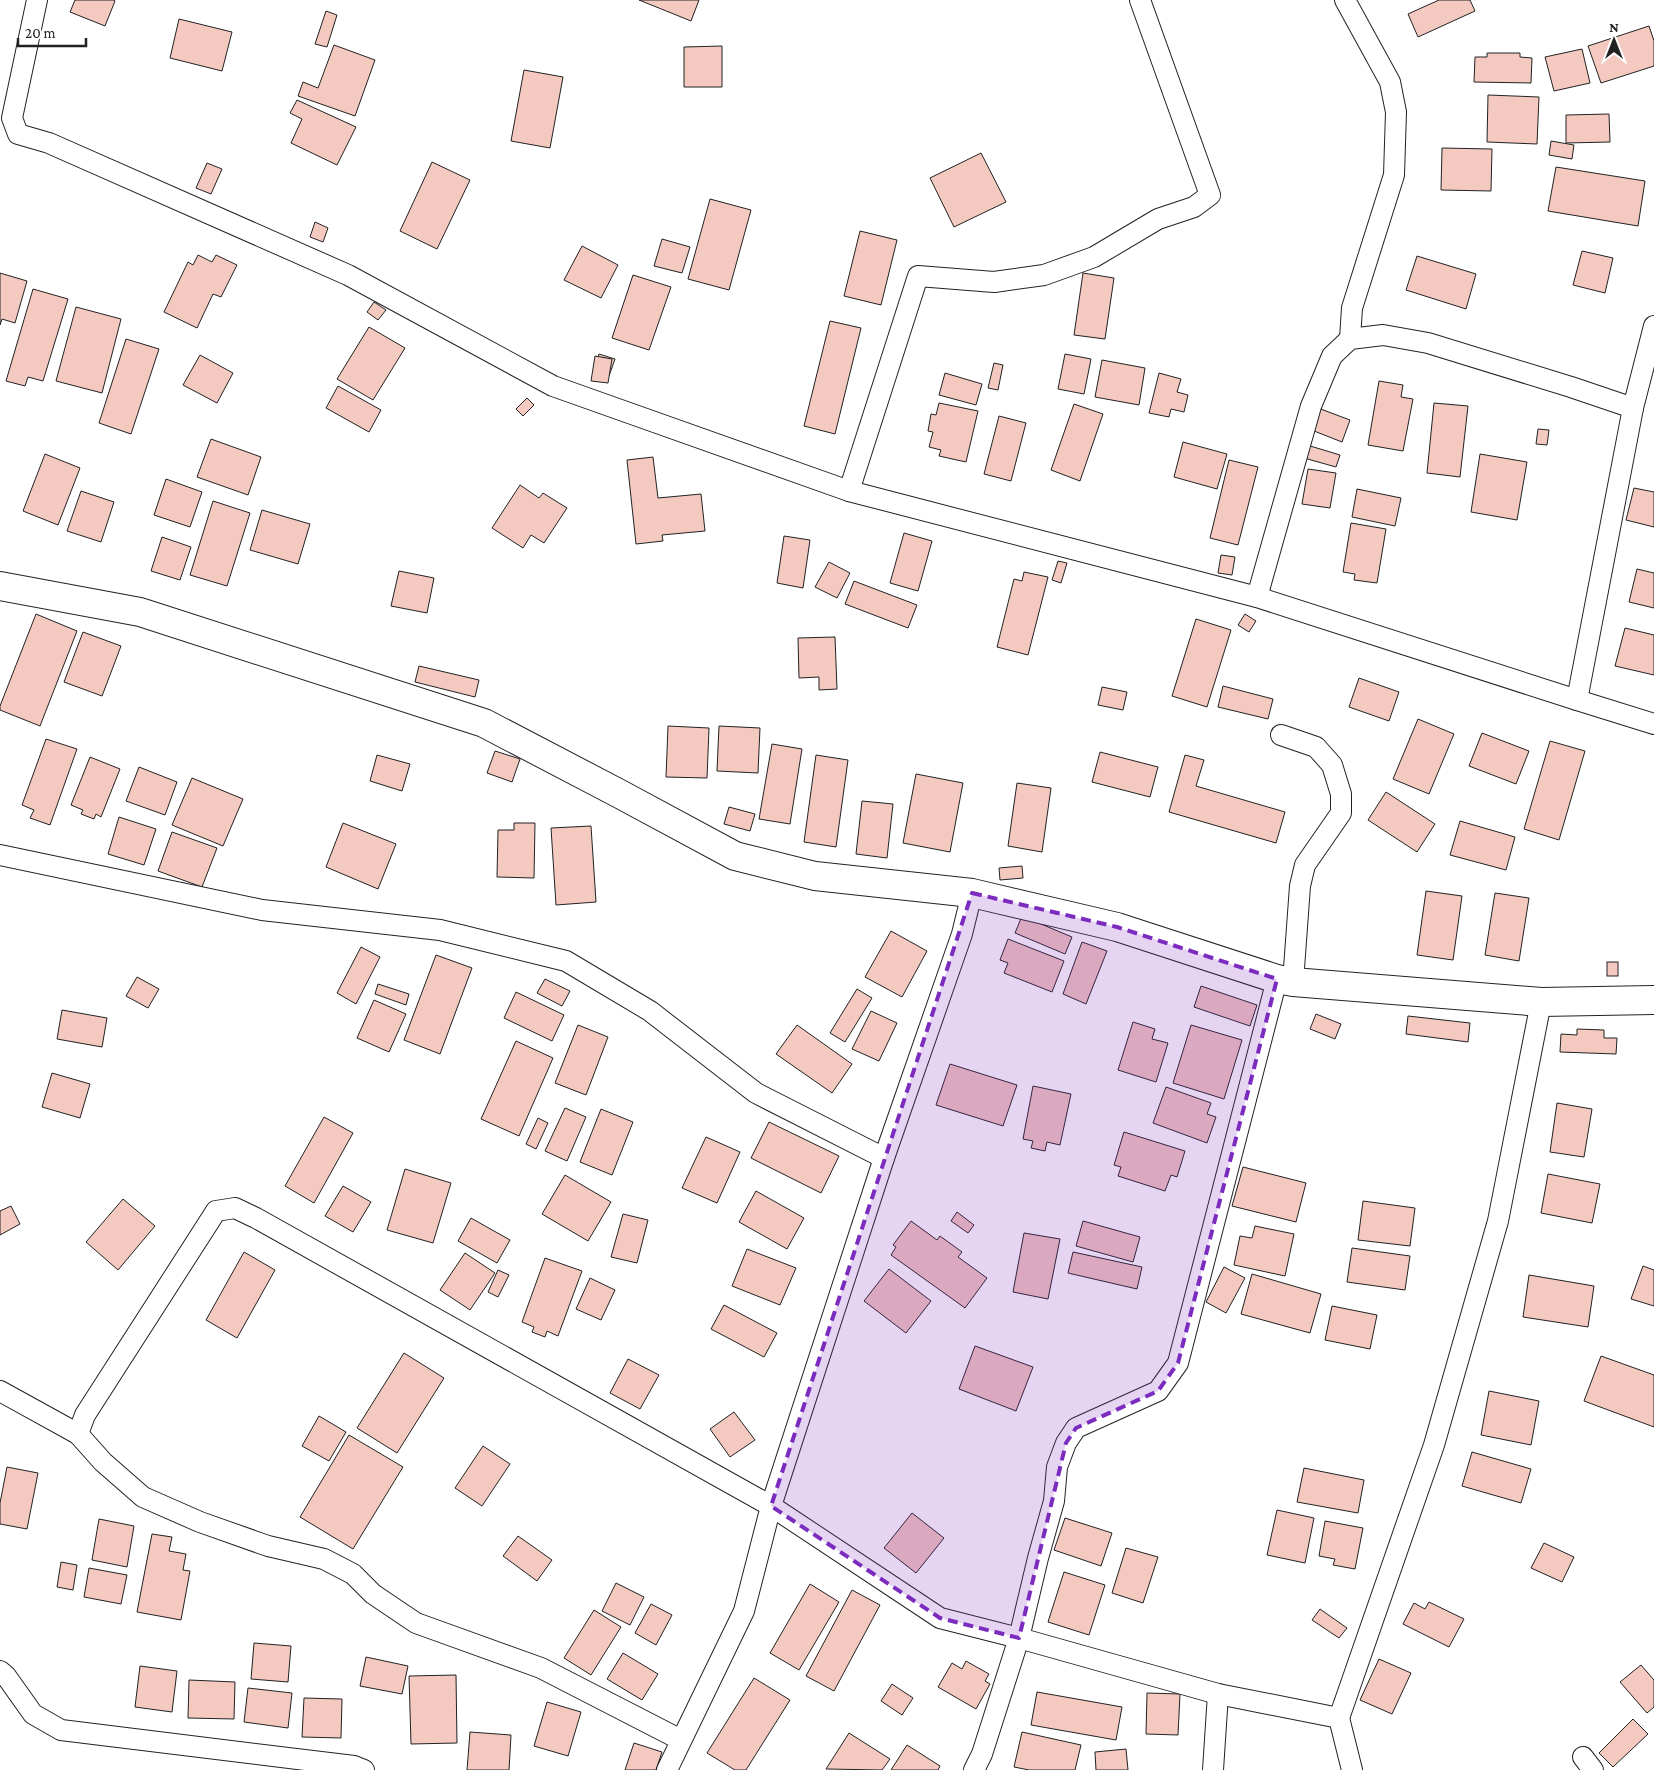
<svg xmlns="http://www.w3.org/2000/svg" width="1654" height="1770" viewBox="0 0 1654 1770" font-family="'Crimson Pro',serif">
	<rect width="100%" height="100%" fill="#fff"/>
	<g fill="#f3c9c0" stroke="#222">
		<polygon points="75,0 114,0 115,1 105,26 70,12"/>
		<polygon points="639,0 699,0 691,21"/>
		<polygon points="1439,0 1470,0 1475,11 1418,37 1408,14"/>
		<polygon points="326,11 337,15 327,47 315,44"/>
		<polygon points="179,19 232,32 222,71 170,58"/>
		<polygon points="1649,26 1654,41 1654,66 1601,83 1588,46"/>
		<polygon points="334,45 375,60 355,116 298,96 303,82 318,88"/>
		<polygon points="722,46 722,87 684,87 684,47"/>
		<polygon points="1582,49 1590,83 1554,91 1545,57"/>
		<polygon points="1487,53 1520,53 1520,57 1532,58 1531,83 1474,82 1475,57 1487,57"/>
		<polygon points="524,70 563,77 550,148 511,141"/>
		<polygon points="1488,95 1539,97 1537,144 1487,142"/>
		<polygon points="297,100 356,127 337,165 291,143 302,119 290,113"/>
		<polygon points="1609,114 1610,142 1566,143 1566,115"/>
		<polygon points="1551,141 1574,145 1572,159 1549,155"/>
		<polygon points="1442,148 1492,149 1491,191 1441,190"/>
		<polygon points="981,153 1006,202 954,227 930,178"/>
		<polygon points="432,162 470,180 437,249 400,231"/>
		<polygon points="207,163 222,169 211,194 196,188"/>
		<polygon points="1556,167 1645,181 1638,226 1548,211"/>
		<polygon points="710,199 751,210 729,290 688,279"/>
		<polygon points="315,222 328,228 323,242 310,237"/>
		<polygon points="860,231 897,240 881,305 844,296"/>
		<polygon points="662,239 690,247 682,273 654,266"/>
		<polygon points="582,246 618,265 601,298 564,280"/>
		<polygon points="1582,251 1613,258 1605,293 1573,285"/>
		<polygon points="198,255 212,262 216,255 237,265 221,297 213,294 197,328 164,312 188,262 193,265"/>
		<polygon points="1417,256 1476,274 1466,309 1406,290"/>
		<polygon points="0,273 27,281 15,323 2,319 0,325"/>
		<polygon points="1083,273 1114,278 1105,339 1074,335"/>
		<polygon points="633,275 671,287 649,350 612,338"/>
		<polygon points="33,289 68,299 43,381 28,377 25,386 6,381"/>
		<polygon points="374,302 386,310 378,320 367,312"/>
		<polygon points="76,307 121,319 102,393 56,381"/>
		<polygon points="830,321 861,328 835,434 804,426"/>
		<polygon points="369,327 405,348 373,400 337,379"/>
		<polygon points="126,339 159,349 131,434 99,423"/>
		<polygon points="599,354 615,359 609,376 593,372"/>
		<polygon points="1065,354 1091,359 1084,394 1058,389"/>
		<polygon points="200,355 233,373 217,403 183,385"/>
		<polygon points="595,356 612,359 608,383 591,381"/>
		<polygon points="1102,360 1145,368 1139,405 1095,397"/>
		<polygon points="994,363 1003,365 998,390 988,388"/>
		<polygon points="945,373 982,384 976,405 939,395"/>
		<polygon points="1159,373 1181,379 1177,392 1188,395 1184,412 1171,409 1169,417 1149,413"/>
		<polygon points="1379,381 1403,385 1401,397 1413,399 1403,451 1368,445"/>
		<polygon points="338,386 381,410 369,432 326,408"/>
		<polygon points="527,398 534,405 523,416 516,409"/>
		<polygon points="939,403 978,411 966,462 939,456 941,450 929,447 933,432 928,431 931,414 936,415"/>
		<polygon points="1434,403 1468,406 1460,477 1427,473"/>
		<polygon points="1074,404 1103,414 1080,481 1051,470"/>
		<polygon points="1318,408 1350,420 1342,442 1309,429"/>
		<polygon points="999,416 1026,423 1011,481 984,474"/>
		<polygon points="1538,429 1549,430 1547,445 1536,444"/>
		<polygon points="211,439 261,457 248,495 197,477"/>
		<polygon points="1183,442 1227,454 1217,489 1174,477"/>
		<polygon points="1307,445 1340,455 1336,467 1304,458"/>
		<polygon points="45,454 80,468 58,525 23,511"/>
		<polygon points="1480,454 1527,462 1517,520 1471,512"/>
		<polygon points="653,457 658,498 701,494 705,531 662,535 663,541 636,544 627,460"/>
		<polygon points="1229,460 1258,467 1238,545 1210,538"/>
		<polygon points="1308,469 1336,473 1330,508 1302,504"/>
		<polygon points="166,479 202,492 190,527 154,515"/>
		<polygon points="520,485 539,498 543,493 567,508 544,543 531,535 523,548 492,528"/>
		<polygon points="1634,488 1654,492 1654,527 1626,520"/>
		<polygon points="1357,489 1401,498 1395,526 1352,517"/>
		<polygon points="81,491 114,502 101,542 67,531"/>
		<polygon points="213,501 250,513 227,586 190,575"/>
		<polygon points="262,510 310,524 298,564 250,550"/>
		<polygon points="1351,523 1386,529 1377,583 1354,580 1355,574 1343,572"/>
		<polygon points="904,533 932,541 918,591 890,583"/>
		<polygon points="784,536 810,540 803,588 777,583"/>
		<polygon points="162,537 191,547 180,580 151,571"/>
		<polygon points="1221,555 1235,557 1232,575 1218,573"/>
		<polygon points="1058,561 1067,563 1061,583 1052,580"/>
		<polygon points="829,562 850,573 837,598 815,587"/>
		<polygon points="1637,569 1654,573 1654,608 1629,602"/>
		<polygon points="399,571 434,578 427,613 391,606"/>
		<polygon points="1024,572 1048,577 1028,655 997,647 1014,579 1022,581"/>
		<polygon points="854,581 917,605 908,628 845,604"/>
		<polygon points="36,614 77,631 40,726 0,710 0,706"/>
		<polygon points="1245,614 1256,621 1249,632 1238,625"/>
		<polygon points="1196,619 1231,630 1207,707 1172,696"/>
		<polygon points="1625,628 1654,635 1654,675 1615,666"/>
		<polygon points="83,632 121,646 102,696 64,682"/>
		<polygon points="835,637 837,689 819,690 819,677 799,678 798,638"/>
		<polygon points="419,666 479,680 475,697 415,682"/>
		<polygon points="1359,678 1399,692 1389,721 1349,707"/>
		<polygon points="1223,686 1273,699 1268,719 1218,707"/>
		<polygon points="1102,687 1127,692 1123,710 1098,705"/>
		<polygon points="1418,719 1454,734 1429,794 1393,779"/>
		<polygon points="668,726 709,728 707,778 666,777"/>
		<polygon points="719,726 760,728 758,773 717,771"/>
		<polygon points="1482,733 1529,751 1516,784 1469,766"/>
		<polygon points="46,739 77,749 50,825 30,818 34,810 22,805"/>
		<polygon points="1550,741 1585,751 1559,840 1524,829"/>
		<polygon points="772,744 802,749 790,824 759,819"/>
		<polygon points="495,751 520,759 512,782 487,773"/>
		<polygon points="1100,752 1158,767 1150,797 1092,782"/>
		<polygon points="377,755 410,764 402,791 370,781"/>
		<polygon points="816,755 848,760 836,847 804,842"/>
		<polygon points="1185,755 1204,760 1196,786 1285,812 1276,843 1169,812"/>
		<polygon points="90,757 120,769 101,817 96,814 94,819 81,814 83,810 71,805"/>
		<polygon points="139,767 177,782 165,815 126,801"/>
		<polygon points="916,774 963,783 950,852 903,843"/>
		<polygon points="192,778 243,799 223,846 172,825"/>
		<polygon points="1017,783 1051,788 1042,852 1008,846"/>
		<polygon points="1386,792 1435,824 1417,852 1368,820"/>
		<polygon points="862,801 893,804 887,858 856,854"/>
		<polygon points="729,807 755,814 750,831 724,824"/>
		<polygon points="119,817 156,829 144,865 108,854"/>
		<polygon points="1460,821 1515,837 1506,870 1450,855"/>
		<polygon points="343,823 396,844 378,889 326,867"/>
		<polygon points="514,823 535,823 534,878 497,877 498,830 514,830"/>
		<polygon points="591,826 596,902 556,905 551,828"/>
		<polygon points="172,832 217,848 202,887 158,871"/>
		<polygon points="1022,866 1023,878 1000,880 999,868"/>
		<polygon points="1426,891 1462,896 1453,960 1417,955"/>
		<polygon points="1495,893 1529,898 1519,961 1485,955"/>
		<polygon points="1022,916 1072,937 1065,954 1015,933"/>
		<polygon points="891,931 927,951 902,997 865,977"/>
		<polygon points="1008,939 1064,961 1052,992 1004,973 1008,963 1000,960"/>
		<polygon points="1082,942 1107,951 1086,1004 1063,994"/>
		<polygon points="361,947 380,957 356,1004 337,993"/>
		<polygon points="436,955 472,968 440,1054 404,1040"/>
		<rect x="1607" y="962" width="11" height="14"/>
		<polygon points="137,977 159,989 148,1008 126,996"/>
		<polygon points="545,979 570,991 562,1006 537,993"/>
		<polygon points="378,984 409,994 406,1005 375,994"/>
		<polygon points="1201,986 1257,1005 1250,1026 1194,1007"/>
		<polygon points="857,989 872,998 845,1042 830,1033"/>
		<polygon points="516,992 564,1015 552,1041 504,1018"/>
		<polygon points="374,1000 406,1014 389,1052 357,1038"/>
		<polygon points="62,1010 107,1018 102,1047 57,1039"/>
		<polygon points="871,1011 897,1023 879,1061 852,1049"/>
		<polygon points="1316,1014 1341,1024 1335,1039 1310,1029"/>
		<polygon points="1408,1016 1470,1023 1468,1042 1406,1034"/>
		<polygon points="1133,1022 1155,1029 1152,1039 1168,1043 1156,1082 1118,1070"/>
		<polygon points="578,1025 608,1037 586,1095 555,1083"/>
		<polygon points="797,1025 852,1064 832,1093 776,1054"/>
		<polygon points="1191,1025 1242,1040 1224,1099 1173,1083"/>
		<polygon points="1577,1029 1604,1030 1604,1038 1617,1038 1616,1054 1560,1052 1561,1034 1577,1035"/>
		<polygon points="516,1041 553,1058 519,1136 481,1119"/>
		<polygon points="950,1064 1017,1085 1003,1126 936,1105"/>
		<polygon points="52,1073 90,1084 80,1118 42,1107"/>
		<polygon points="1033,1086 1071,1094 1060,1145 1047,1142 1045,1151 1031,1148 1033,1141 1023,1139"/>
		<polygon points="1166,1087 1211,1103 1207,1114 1216,1117 1207,1143 1153,1123"/>
		<polygon points="1557,1103 1592,1109 1584,1157 1550,1152"/>
		<polygon points="565,1108 586,1117 567,1161 545,1151"/>
		<polygon points="601,1109 633,1122 612,1175 580,1162"/>
		<polygon points="324,1117 353,1133 314,1203 285,1186"/>
		<polygon points="538,1118 548,1123 536,1149 526,1144"/>
		<polygon points="769,1122 839,1156 821,1193 751,1158"/>
		<polygon points="1124,1132 1185,1151 1177,1177 1171,1175 1165,1191 1118,1176 1121,1167 1114,1165"/>
		<polygon points="706,1137 740,1152 717,1203 682,1188"/>
		<polygon points="1243,1167 1306,1183 1296,1222 1232,1206"/>
		<polygon points="405,1169 451,1183 433,1243 387,1230"/>
		<polygon points="1548,1174 1600,1184 1592,1223 1541,1213"/>
		<polygon points="565,1175 611,1202 588,1241 542,1214"/>
		<polygon points="343,1186 371,1202 353,1232 325,1216"/>
		<polygon points="756,1191 804,1218 787,1249 739,1222"/>
		<polygon points="123,1199 155,1226 118,1270 86,1242"/>
		<polygon points="1363,1201 1415,1208 1410,1246 1358,1240"/>
		<polygon points="11,1206 20,1224 0,1235 0,1211"/>
		<polygon points="957,1212 974,1225 968,1233 951,1221"/>
		<polygon points="623,1214 648,1220 637,1263 611,1257"/>
		<polygon points="471,1218 510,1240 497,1263 458,1241"/>
		<polygon points="911,1221 937,1240 940,1236 962,1252 958,1257 987,1278 965,1308 891,1255 896,1247 893,1245"/>
		<polygon points="1083,1221 1140,1237 1133,1262 1076,1246"/>
		<polygon points="1255,1226 1294,1234 1285,1276 1234,1265 1240,1236 1252,1238"/>
		<polygon points="1024,1233 1060,1239 1048,1299 1013,1292"/>
		<polygon points="1352,1248 1410,1256 1405,1290 1347,1282"/>
		<polygon points="747,1249 796,1268 780,1305 732,1286"/>
		<polygon points="244,1252 275,1270 237,1338 206,1320"/>
		<polygon points="1073,1252 1142,1267 1137,1289 1068,1273"/>
		<polygon points="465,1253 495,1273 470,1310 440,1290"/>
		<polygon points="545,1258 582,1271 558,1336 547,1331 545,1337 532,1332 534,1327 522,1322"/>
		<polygon points="1643,1266 1654,1270 1654,1306 1631,1299"/>
		<polygon points="1224,1267 1245,1278 1226,1313 1206,1302"/>
		<polygon points="889,1269 931,1301 906,1333 864,1301"/>
		<polygon points="498,1270 509,1275 498,1297 488,1292"/>
		<polygon points="1252,1274 1321,1294 1310,1333 1241,1314"/>
		<polygon points="1529,1275 1594,1286 1588,1327 1523,1317"/>
		<polygon points="590,1278 615,1290 601,1320 576,1309"/>
		<polygon points="724,1305 777,1333 764,1357 711,1329"/>
		<polygon points="1332,1306 1377,1315 1370,1349 1325,1340"/>
		<polygon points="975,1346 1033,1367 1016,1411 959,1389"/>
		<polygon points="404,1353 444,1378 397,1453 357,1428"/>
		<polygon points="1601,1356 1654,1375 1654,1427 1584,1401"/>
		<polygon points="628,1359 659,1375 640,1409 610,1393"/>
		<polygon points="1489,1391 1539,1401 1531,1445 1481,1435"/>
		<polygon points="734,1412 755,1440 730,1457 710,1429"/>
		<polygon points="319,1416 346,1432 329,1461 302,1446"/>
		<polygon points="349,1435 403,1467 353,1549 300,1517"/>
		<polygon points="483,1446 510,1464 482,1506 455,1488"/>
		<polygon points="1472,1452 1531,1469 1521,1503 1462,1486"/>
		<polygon points="7,1467 38,1473 27,1529 0,1524 0,1503"/>
		<polygon points="1304,1468 1364,1480 1358,1513 1297,1502"/>
		<polygon points="1277,1510 1314,1518 1305,1563 1267,1555"/>
		<polygon points="912,1513 944,1538 916,1573 884,1548"/>
		<polygon points="1065,1518 1112,1533 1101,1566 1054,1550"/>
		<polygon points="99,1519 134,1526 127,1567 92,1560"/>
		<polygon points="1325,1521 1363,1528 1355,1569 1333,1565 1335,1559 1319,1556"/>
		<polygon points="152,1534 172,1537 169,1551 186,1554 183,1570 190,1571 181,1620 137,1612"/>
		<polygon points="518,1536 552,1560 537,1581 503,1556"/>
		<polygon points="1544,1543 1574,1557 1562,1582 1531,1568"/>
		<polygon points="1126,1548 1158,1557 1143,1603 1112,1593"/>
		<polygon points="61,1562 77,1565 73,1590 57,1587"/>
		<polygon points="89,1568 127,1575 121,1604 84,1597"/>
		<polygon points="1064,1572 1105,1585 1089,1635 1048,1622"/>
		<polygon points="616,1583 644,1597 630,1625 602,1611"/>
		<polygon points="810,1584 839,1602 799,1670 770,1653"/>
		<polygon points="852,1590 880,1605 834,1691 806,1676"/>
		<polygon points="1429,1602 1464,1619 1449,1647 1403,1624 1414,1603 1425,1609"/>
		<polygon points="651,1604 672,1615 656,1645 635,1633"/>
		<polygon points="1320,1609 1347,1628 1339,1638 1312,1620"/>
		<polygon points="594,1610 621,1627 591,1675 564,1658"/>
		<polygon points="254,1643 291,1646 288,1682 251,1679"/>
		<polygon points="623,1653 658,1674 642,1700 607,1679"/>
		<polygon points="366,1657 408,1666 402,1694 360,1686"/>
		<polygon points="1379,1659 1411,1673 1392,1714 1360,1700"/>
		<polygon points="966,1661 989,1674 985,1681 990,1684 976,1709 938,1687 952,1663 962,1669"/>
		<polygon points="1641,1665 1654,1680 1654,1707 1647,1713 1620,1682"/>
		<polygon points="140,1666 177,1671 172,1712 135,1707"/>
		<polygon points="456,1675 457,1743 411,1744 409,1676"/>
		<polygon points="754,1678 790,1700 746,1770 735,1770 707,1753"/>
		<polygon points="189,1680 235,1682 234,1719 188,1718"/>
		<polygon points="892,1684 913,1698 902,1715 881,1701"/>
		<polygon points="248,1688 292,1693 288,1728 244,1722"/>
		<polygon points="1037,1692 1122,1707 1116,1740 1031,1725"/>
		<polygon points="1147,1693 1180,1694 1178,1735 1146,1734"/>
		<polygon points="304,1698 342,1699 341,1738 302,1737"/>
		<polygon points="547,1702 581,1712 568,1756 534,1746"/>
		<polygon points="1633,1719 1648,1734 1613,1767 1599,1753"/>
		<polygon points="470,1732 511,1735 509,1770 467,1770"/>
		<polygon points="1022,1732 1081,1745 1075,1770 1029,1770 1014,1767"/>
		<polygon points="849,1733 890,1759 882,1770 826,1769"/>
		<polygon points="634,1743 662,1752 656,1770 625,1770"/>
		<polygon points="907,1745 940,1766 938,1770 891,1770"/>
		<polygon points="1126,1749 1128,1770 1096,1770 1095,1752"/>
	</g>
	<g fill="none" stroke-linecap="round" stroke-linejoin="round">
		<defs>
			<g id="street">
				<polyline points="37,0 12,118 18,134 49,143 348,275 553,386 849,491 1257,597 1577,700 1654,724"/>
				<polyline points="1345,0 1390,82 1396,112 1394,175 1352,308 1350,339"/>
				<polyline points="1633,408 1654,326"/>
				<polyline points="849,491 918,276 994,282 1044,275 1094,257 1158,219 1194,207 1210,195 1140,0"/>
				<polyline points="1257,597 1311,406 1332,356 1350,339 1383,335 1428,343 1571,387 1633,408 1577,700"/>
				<polyline points="1281,735 1316,747 1332,765 1341,794 1341,813 1305,865 1300,886 1293,982"/>
				<polyline points="0,855 262,910 440,930 566,961 650,1011 756,1093 884,1158"/>
				<polyline points="0,1391 78,1434"/>
				<polyline points="0,1671 6,1676 33,1714 61,1730 354,1766 364,1770"/>
				<polyline points="1339,1718 1434,1445 1498,1221 1541,1002"/>
				<polyline points="681,1740 541,1668 416,1623 373,1594 353,1574 324,1559 268,1546 200,1522 143,1497 103,1462 78,1434 85,1415 216,1211 235,1208 256,1218 771,1506 940,1618 1019,1638 1218,1694 1339,1718 1352,1770"/>
				<polyline points="1583,1757 1593,1770"/>
				<polyline points="667,1770 744,1611 771,1506 884,1158 962,934 972,893"/>
				<polyline points="974,1770 982,1754 1019,1638 1038,1558 1054,1501 1057,1467 1066,1443 1076,1428 1158,1391 1178,1363 1277,979"/>
				<polyline points="1213,1770 1218,1694"/>
			</g>
			<polyline id="secondary" points="0,586 140,612 484,723 618,793 735,856 815,876 972,893 1117,927 1277,979 1293,982 1541,1002 1654,1000"/>
		</defs>
		<use href="#street" stroke="#222" stroke-width="22"/>
		<use href="#secondary" stroke="#222" stroke-width="30"/>
		<use href="#street" stroke="#fff" stroke-width="20"/>
		<use href="#secondary" stroke="#fff" stroke-width="28"/>
	</g>
	<path fill="#7b2cbf" fill-opacity="0.2" stroke="#7b2cbf" stroke-width="4" stroke-dasharray="10 6" stroke-linejoin="round" d="M 972,893 L 1117,927 L 1277,979 L 1178,1363 L 1158,1391 L 1076,1428 L 1066,1443 L 1019,1638 L 940,1618 L 771,1506 Z"/>
	<g transform="translate(1614 40)" stroke="#ffffff" stroke-width="4" paint-order="stroke">
	<path d="M0-4L9 19L0 12L-9 19Z" fill="#222222"/>
	<text y="-8" font-size="14" font-weight="bold" text-anchor="middle" fill="#222222">N</text>
	</g>
	<path d="M18 38v8h68v-8" fill="none" stroke="#222222" stroke-width="2.5"/>
	<text x="25" y="38" font-size="15" fill="#222222" stroke="#ffffff" stroke-width="4" paint-order="stroke">20 m</text>
</svg>
